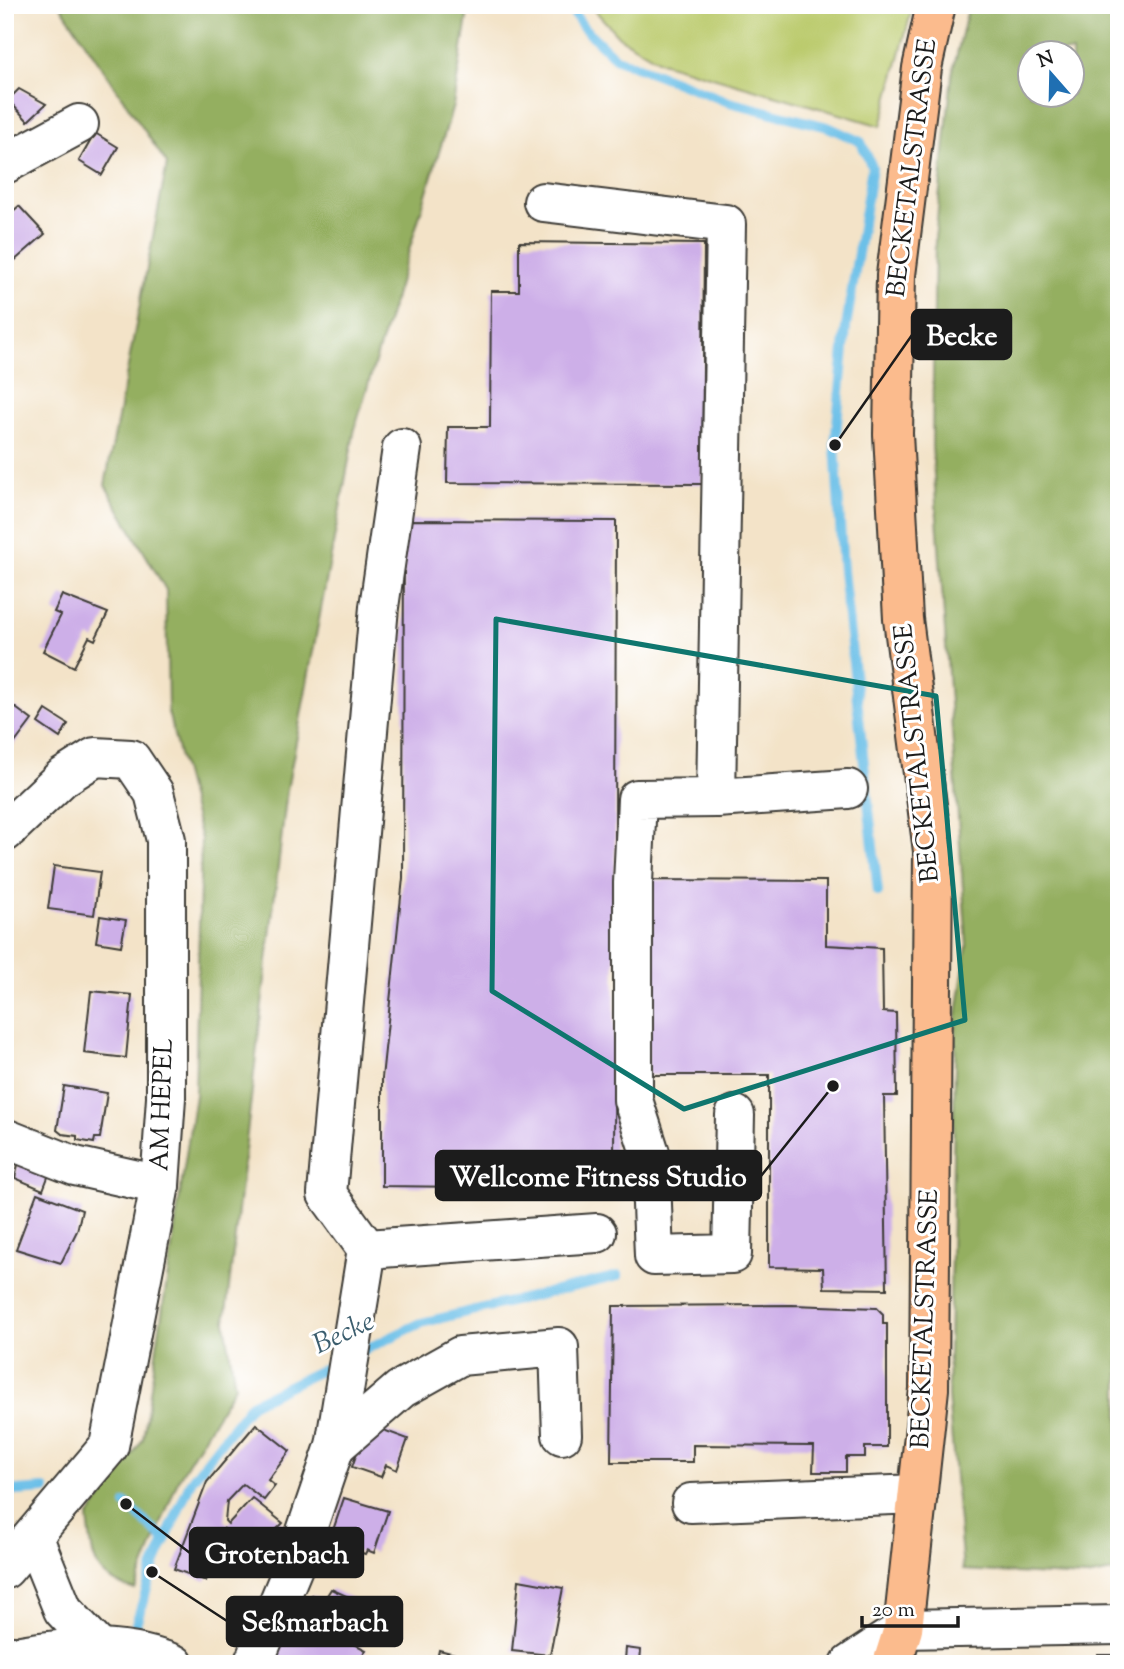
<svg xmlns="http://www.w3.org/2000/svg" width="1124" height="1669" viewBox="0 0 1124 1669" font-family="'Sorts Mill Goudy',serif">
	<rect width="100%" height="100%" fill="#fff"/>
	<filter id="ink" filterUnits="userSpaceOnUse"><feTurbulence type="fractalNoise" baseFrequency=".0143" numOctaves="2"/><feDisplacementMap in="SourceGraphic" scale="14" xChannelSelector="R" yChannelSelector="G"/><feConvolveMatrix kernelMatrix="1 2 1 2 8 2 1 2 1" color-interpolation-filters="sRGB"/></filter>
	<filter id="wash" filterUnits="userSpaceOnUse"><feTurbulence type="fractalNoise" baseFrequency=".00686" numOctaves="4" result="noise"/><feDisplacementMap in="SourceGraphic" scale="28" xChannelSelector="R" yChannelSelector="G"/><feGaussianBlur stdDeviation="1.57" result="paint"/><feColorMatrix in="noise" values="0 0 0 0 0 0 0 0 0 0 0 0 0 0 0 0 0 1.4 0 .05"/><feComposite in="paint" operator="in"/></filter>
	<g filter="url(#wash)">
		<rect width="100%" height="100%" fill="#f3e3c8"/>
		<polygon fill="#bbcb6d" stroke="#6c7444" stroke-width="2" points="590,5 913,5 881,126 661,62 619,37"/>
		<g fill="#94af60" stroke="#58663e" stroke-width="2" fill-rule="evenodd">
			<path d="M 60,5 L 469,5 L 453,106 L 355,428 L 287,790 L 225,1322 L 235,1386 L 179,1478 L 135,1590 C 91,1577 93,1559 88,1518 L 143,1439 L 195,1095 L 201,839 L 168,712 L 166,590 L 105,485 L 167,164 Z"/>
			<path d="M 969,5 L 1119,5 L 1119,1571 L 1086,1577 L 963,1570 L 948,1396 L 956,1020 L 967,946 L 932,446 L 935,238 L 952,74 ZM 1030,52 L 1072,52 L 1072,94 L 1030,94 Z"/>
		</g>
		<g fill="none" stroke-linecap="round" stroke-linejoin="round">
			<g stroke="#6cc0e8" stroke-width="10">
				<polyline points="568,5 584,28 615,58 729,102 828,127 861,142 872,167 846,327 835,445 843,571 878,892"/>
				<polyline points="360,1352 421,1323 618,1276"/>
				<polyline points="5,1486 17,1491 45,1489"/>
				<polyline points="126,1504 166,1541"/>
				<polyline points="130,1643 152,1572 191,1481 251,1404 340,1361"/>
			</g>
		</g>
		<g id="blocks">
			<g fill="#cdafe8">
				<polygon points="19,89 46,104 28,121 8,100"/>
				<polygon points="95,133 118,147 102,175 79,161"/>
				<polygon points="19,206 45,234 5,269 5,218"/>
				<polygon points="519,242 704,244 702,484 447,483 448,427 490,427 491,291 519,291"/>
				<polygon points="404,520 616,521 614,1173 468,1172 468,1187 382,1186 382,1078 403,878"/>
				<polygon points="62,595 108,613 95,640 89,637 74,667 43,651 61,615 54,612"/>
				<polygon points="5,700 32,720 5,756"/>
				<polygon points="46,710 68,724 60,738 38,723"/>
				<polygon points="54,866 100,872 94,915 48,909"/>
				<polygon points="646,880 826,881 826,945 882,948 883,1012 896,1013 897,1096 884,1096 887,1289 824,1288 823,1268 769,1267 769,1075 648,1075"/>
				<polygon points="100,916 126,920 121,946 96,942"/>
				<polygon points="91,991 132,995 126,1058 84,1053"/>
				<polygon points="64,1086 107,1093 100,1138 95,1138 94,1143 77,1140 77,1136 62,1134 57,1130"/>
				<polygon points="21,1151 53,1164 43,1190 15,1178"/>
				<polygon points="37,1193 82,1210 77,1231 61,1263 16,1249"/>
				<polygon points="792,1305 877,1308 883,1314 883,1324 887,1324 887,1447 865,1447 865,1457 846,1457 846,1472 813,1472 814,1446 693,1445 693,1462 611,1462 613,1306"/>
				<polygon points="256,1424 290,1451 268,1480 275,1486 264,1500 243,1484 227,1501 225,1521 228,1524 252,1498 283,1523 277,1529 283,1535 264,1560 224,1529 206,1581 174,1569 207,1482"/>
				<polygon points="367,1424 408,1439 397,1470 386,1465 381,1477 352,1467"/>
				<polygon points="344,1498 388,1511 374,1553 367,1550 365,1554 337,1545 338,1541 330,1539"/>
				<polygon points="519,1580 563,1588 550,1655 512,1651"/>
				<polygon points="331,1589 353,1599 347,1612 352,1615 343,1638 366,1650 358,1664 270,1664 284,1627 301,1636 308,1623 300,1617 312,1595 324,1600"/>
				<polygon points="626,1648 641,1650 640,1661 649,1664 621,1664 621,1660 625,1660"/>
				<polygon points="439,1650 471,1658 469,1664 436,1664"/>
				<rect x="1098" y="1655" width="21" height="9"/>
			</g>
		</g>
	</g>
	<g filter="url(#ink)">
		<use href="#blocks" fill-opacity="0" stroke="#3c3a36" stroke-width="2"/>
		<g fill="none" stroke-linecap="round" stroke-linejoin="round">
			<defs>
				<g id="minor">
					<polyline points="5,164 79,124"/>
					<polyline points="543,202 726,224 716,798 848,789"/>
					<polyline points="716,798 637,799 633,883 633,1100 650,1153 654,1256 732,1254 735,1115"/>
					<polyline points="5,832 62,778 95,757 131,759 154,793 166,840 166,1098 160,1185 109,1446 5,1569"/>
					<polyline points="7,1139 75,1166 160,1185"/>
					<polyline points="367,1249 597,1233"/>
					<polyline points="335,1446 401,1389 460,1356 559,1347 562,1435"/>
					<polyline points="691,1503 918,1494"/>
					<polyline points="34,1538 63,1610 99,1648"/>
					<path d="M 5,1658 C 61,1647 120,1642 174,1664"/>
					<polyline points="253,1664 297,1558 335,1446 367,1249 327,1194 379,607 402,448"/>
					<polyline points="850,1664 903,1629 1119,1625"/>
				</g>
				<polyline id="major" points="892,1664 903,1629 929,1389 933,851 903,619 893,434 896,275 922,68 936,5"/>
			</defs>
			<use href="#minor" stroke="#3c3a36" stroke-width="42"/>
			<use href="#major" stroke="#3c3a36" stroke-width="42"/>
			<use href="#minor" stroke="#fff" stroke-width="38"/>
			<use href="#major" stroke="#fbbb8d" stroke-width="38"/>
		</g>
	</g>
	<path fill="none" stroke="#0f766e" stroke-width="5" stroke-linejoin="round" d="M 496,619 L 936,696 L 965,1020 L 684,1109 L 492,991 Z"/>
	<g text-anchor="middle" dominant-baseline="central" stroke-width="6" stroke-linejoin="round" paint-order="stroke">
		<g font-size="26" fill="#1c1c1c" stroke="#fff">
			<text transform="translate(913 168) rotate(-83)">BECKETALSTRASSE</text>
			<text transform="translate(918 753) rotate(-96)">BECKETALSTRASSE</text>
			<text transform="translate(163 1105) rotate(-88)">AM HEPEL</text>
			<text transform="translate(926 1319) rotate(-88)">BECKETALSTRASSE</text>
		</g>
		<g font-size="28" font-style="italic" fill="#3c5e6e" stroke="#fff">
			<text transform="translate(344 1334) rotate(-25)">Becke</text>
		</g>
	</g>
	<path fill="none" stroke="#1c1c1c" stroke-width="2.5" d="M835 445L912 335M833 1086L761 1176M126 1504L190 1553M152 1572L227 1621"/>
	<g fill="#1c1c1c" stroke="#fff" stroke-width="2.5">
		<circle cx="835" cy="445" r="7"/>
		<circle cx="833" cy="1086" r="7"/>
		<circle cx="126" cy="1504" r="7"/>
		<circle cx="152" cy="1572" r="7"/>
	</g>
	<g fill="#1c1c1c" stroke="#1c1c1c" stroke-width="2.5">
		<rect x="912" y="310" width="99" height="49" rx="7"/>
		<rect x="436" y="1151" width="325" height="49" rx="7"/>
		<rect x="190" y="1528" width="173" height="49" rx="7"/>
		<rect x="227" y="1597" width="175" height="49" rx="7"/>
	</g>
	<g font-size="28" text-anchor="middle" font-weight="bold" fill="#fff">
		<text x="962" y="345">Becke</text>
		<text x="598" y="1186">Wellcome Fitness Studio</text>
		<text x="277" y="1563">Grotenbach</text>
		<text x="315" y="1631">Seßmarbach</text>
	</g>
	<rect width="1124" height="1669" fill="none" stroke="#fff" stroke-width="28"/>
	<g transform="translate(1051 74) rotate(340)"><circle r="33" fill="#ffffff" stroke="#a4a4a4" stroke-width="2"/>
	<path d="M0-5L12 26L0 18L-12 26Z" fill="#1f6fb2"/>
	<text y="-10" font-size="19" font-weight="bold" text-anchor="middle" fill="#1c1c1c">N</text>
	</g>
	<path d="M862 1616v10h96v-10" fill="none" stroke="#1c1c1c" stroke-width="3.5"/>
	<text x="872" y="1616" font-size="21" fill="#1c1c1c" stroke="#ffffff" stroke-width="5" paint-order="stroke">20 m</text>
</svg>
